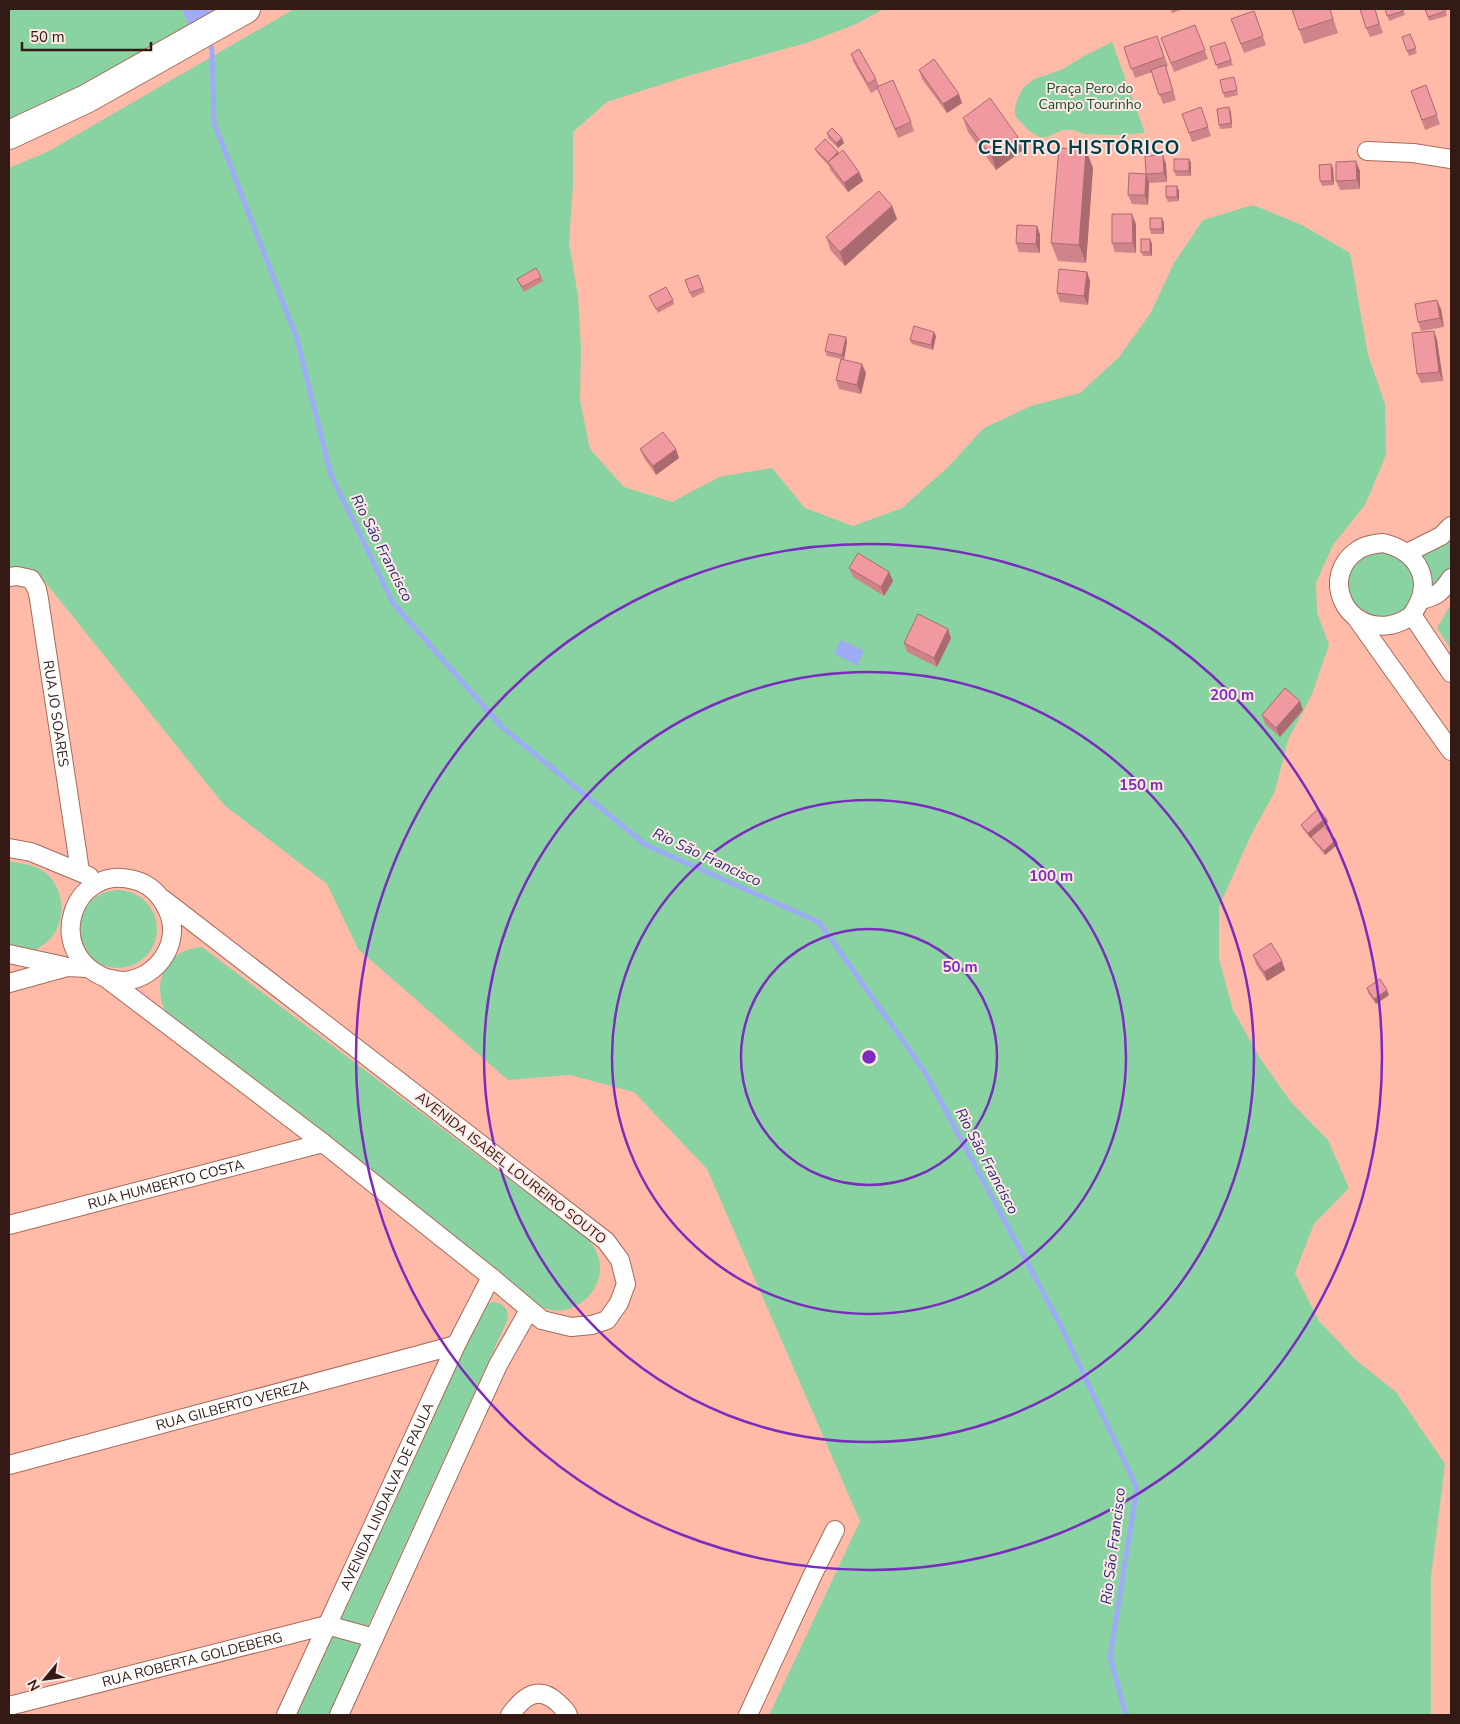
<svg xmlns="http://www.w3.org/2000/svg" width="1460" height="1724" viewBox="0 0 1460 1724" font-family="'Nunito Sans',sans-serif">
	<rect width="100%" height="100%" fill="#ffbaa8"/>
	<g fill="#89d3a3">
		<polygon points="9,9 181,9 193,31 9,131"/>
		<polygon points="294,9 884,9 854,25 806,43 688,76 607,102 573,132 573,185 569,243 578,296 581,349 580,400 590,449 624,487 672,502 719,477 772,468 805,508 853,526 902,508 948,467 984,428 1031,406 1080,393 1119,357 1150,314 1174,263 1203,220 1253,205 1302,225 1350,253 1368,355 1385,404 1386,455 1365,505 1333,545 1316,583 1317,613 1329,645 1312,694 1288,740 1275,791 1251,835 1219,907 1219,959 1233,1010 1260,1058 1290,1101 1328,1140 1349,1188 1314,1224 1295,1273 1319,1321 1356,1360 1396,1392 1445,1464 1431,1577 1431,1715 769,1715 860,1521 707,1169 634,1092 570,1075 508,1080 358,949 327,884 224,805 37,572 27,568 9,570 9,168 47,152"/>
		<polygon points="1112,42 1145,133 1115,135 1084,134 1073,130 1063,130 1047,137 1039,137 1028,130 1015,116 1015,107 1018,98 1023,88 1034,79 1061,70 1086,55"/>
		<path d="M 1451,534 C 1451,560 1457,571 1432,585 L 1419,556 L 1438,548 Z"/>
		<polygon points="1397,550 1417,574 1411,610 1382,623 1350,606 1346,571 1361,551"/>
		<polygon points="1451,604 1451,649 1437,628"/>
		<path d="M 9,861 C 17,863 28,864 36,867 C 60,877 68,909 56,931 C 51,939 44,945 36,950 L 9,944 Z"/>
		<circle cx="118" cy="929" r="39"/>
		<path d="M 202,947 L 588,1239 C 592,1244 596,1249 598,1256 C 608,1286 578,1318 547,1309 C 532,1305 519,1289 507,1279 L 165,1011 C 151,979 168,949 202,947 Z"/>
		<path d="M 493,1302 C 504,1303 510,1310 507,1321 L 368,1626 L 343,1622 L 340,1616 L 485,1305 Z"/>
		<polygon points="335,1635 365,1642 331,1715 294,1715 329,1639"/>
	</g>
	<g fill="#9dacf5">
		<polygon points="181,9 221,9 193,31"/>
		<polygon points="841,640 864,651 857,665 834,654"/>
	</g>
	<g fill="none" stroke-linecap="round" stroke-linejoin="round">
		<polyline stroke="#9dacf5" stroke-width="5" points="209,40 212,50 214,123 297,339 331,475 393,603 502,727 646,845 819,922 925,1072 1060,1324 1137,1488 1110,1657 1126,1715"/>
		<defs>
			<g id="street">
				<polyline points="1367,151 1413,153 1451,159"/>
				<path d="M 1383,543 C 1418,551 1435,581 1413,613 C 1409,619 1397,624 1390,625 C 1345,633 1319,576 1358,550 C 1365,545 1374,544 1383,543 Z"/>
				<polyline points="1407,553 1441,536 1451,526"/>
				<path id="s1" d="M 9,577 L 17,576 L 31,579 L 37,589 L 39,599 L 80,871"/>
				<path d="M 1420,600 C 1436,597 1442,592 1451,578"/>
				<polyline points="1412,615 1451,673"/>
				<polyline points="1357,619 1451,751"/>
				<polyline points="9,848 31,852 89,876"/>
				<polyline points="9,954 64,966"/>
				<path d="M 106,978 C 111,979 118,981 124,981 C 159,978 183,940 167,909 C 160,894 150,884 134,880 C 73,863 42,952 106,978 L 323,1143 L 491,1277 L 542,1320 L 571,1327 L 592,1325 L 607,1320 L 619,1303 L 626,1284 L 620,1260 L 606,1241 L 163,899"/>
				<polyline points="9,983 67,967 87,968"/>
				<path id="s2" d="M 9,1225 L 323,1143"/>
				<path id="s3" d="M 9,1465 L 456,1345"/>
				<path id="s4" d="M 9,1706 L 327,1625 L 374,1638"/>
				<path id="s5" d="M 286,1715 L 456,1345 L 491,1277"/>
				<polyline points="339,1715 498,1365 529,1310"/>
				<path d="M 510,1715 C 523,1697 538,1684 558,1703 C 562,1707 566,1710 568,1715"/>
				<polyline points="748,1715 814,1572 835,1530"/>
			</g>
			<polyline id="primary" points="9,135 86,99 246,9"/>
		</defs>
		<use href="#street" stroke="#a86a5a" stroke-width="20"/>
		<use href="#primary" stroke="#a86a5a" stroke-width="30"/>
		<use href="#street" stroke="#fff" stroke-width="18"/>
		<use href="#primary" stroke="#fff" stroke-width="28"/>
	</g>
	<g fill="#cf848a">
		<polygon points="1170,9 1184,9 1172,13"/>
		<polygon points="1292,9 1330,9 1338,33 1304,44"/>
		<polygon points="1375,9 1383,33 1370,37 1366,28"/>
		<polygon points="1385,9 1403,9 1405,15 1389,21"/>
		<polygon points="1425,9 1445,9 1447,16 1429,21"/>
		<polygon points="1254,11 1266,45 1244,53 1231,19"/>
		<polygon points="1195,25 1208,59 1174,72 1161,38"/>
		<polygon points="1410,34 1417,53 1409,56 1402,37"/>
		<polygon points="1157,36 1168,66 1166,67 1176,100 1163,104 1152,72 1135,78 1124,47"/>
		<polygon points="1225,42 1233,65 1218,69 1210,47"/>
		<polygon points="851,54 876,79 879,86 911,122 914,131 898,138 878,89 871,93 854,63"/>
		<polygon points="919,70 962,103 947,113 922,79"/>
		<polygon points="1234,77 1238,95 1225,98 1223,93"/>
		<polygon points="1426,85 1440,124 1425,130 1411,91"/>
		<polygon points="1201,107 1211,136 1192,142 1182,114"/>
		<polygon points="1231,112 1232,128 1220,129 1219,125"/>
		<polygon points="963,118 1023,150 996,170 968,132"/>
		<polygon points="827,133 842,138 844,143 838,148 828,138"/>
		<polygon points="815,149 838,154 859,172 863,181 848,192 831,171 829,166 817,153"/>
		<polygon points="1086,150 1093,168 1086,263 1058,261 1051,243"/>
		<polygon points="1163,155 1166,164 1167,182 1149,183 1148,205 1132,204 1128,195 1146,174"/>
		<polygon points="1189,159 1191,163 1191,176 1176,176 1174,171"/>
		<polygon points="1333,168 1334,185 1322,186 1320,181"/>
		<polygon points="1360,171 1360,189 1340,190 1336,181"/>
		<polygon points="1179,191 1179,201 1168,202 1166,197"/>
		<polygon points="892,206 897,219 845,266 831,251 826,237"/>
		<polygon points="1164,223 1164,234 1151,234 1150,229"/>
		<polygon points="1136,224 1136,253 1115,252 1112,243"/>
		<polygon points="1037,226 1040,235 1040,253 1019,252 1016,243"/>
		<polygon points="1150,239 1152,244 1152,256 1143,256 1141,252"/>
		<polygon points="1087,272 1090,281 1088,305 1060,302 1057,293"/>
		<polygon points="698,275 705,292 692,298 685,280"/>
		<polygon points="541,277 543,281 524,292 517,279"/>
		<polygon points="649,296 673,300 674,304 658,313"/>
		<polygon points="1441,309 1444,327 1421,331 1418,322"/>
		<polygon points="1434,331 1437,340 1443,381 1421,383 1417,374"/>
		<polygon points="936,336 933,350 912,344 910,340"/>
		<polygon points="846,337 847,342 844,359 866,373 861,394 839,389 836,380 841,359 827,356 825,351"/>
		<polygon points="640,449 679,458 656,475 644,458"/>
		<polygon points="849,568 889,572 893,581 884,596 853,577"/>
		<polygon points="951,638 937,667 907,652 904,643"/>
		<polygon points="1303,710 1280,737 1265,724 1262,715"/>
		<polygon points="1326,818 1328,822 1310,838 1303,829 1301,825"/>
		<polygon points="1311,837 1336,840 1338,844 1325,855 1313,841"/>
		<polygon points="1253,955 1285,970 1267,981 1256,964"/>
		<polygon points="1367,988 1389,995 1376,1004 1368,993"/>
	</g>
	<g fill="#a96b70">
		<polygon points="959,94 962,103 947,113 943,104"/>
		<polygon points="1229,107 1231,112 1232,128 1231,123"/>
		<polygon points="1018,137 1023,150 996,170 992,157"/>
		<polygon points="842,138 844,143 838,148 836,143"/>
		<polygon points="1086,150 1093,168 1086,263 1079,245"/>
		<polygon points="838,152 839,156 828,162 829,166 828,162"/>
		<polygon points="1163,155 1166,164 1167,182 1164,173"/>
		<polygon points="1189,159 1191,163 1191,176 1189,171"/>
		<polygon points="1356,161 1360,171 1360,189 1357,180"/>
		<polygon points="1331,164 1333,168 1334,185 1332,181"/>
		<polygon points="859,172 863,181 848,192 844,183"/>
		<polygon points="1146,174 1149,183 1148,205 1145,195"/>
		<polygon points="1177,186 1179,191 1179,201 1177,197"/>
		<polygon points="892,206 897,219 845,266 840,252"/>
		<polygon points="1132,214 1136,224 1136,253 1133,243"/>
		<polygon points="1162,218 1164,223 1164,234 1162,229"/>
		<polygon points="1037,226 1040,235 1040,253 1036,244"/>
		<polygon points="1150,239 1152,244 1152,256 1150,252"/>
		<polygon points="1087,272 1090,281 1088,305 1084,296"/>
		<polygon points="1437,300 1441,309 1444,327 1440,318"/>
		<polygon points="1434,331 1437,340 1443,381 1439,372"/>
		<polygon points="934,332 936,336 933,350 931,345"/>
		<polygon points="846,337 847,342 844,359 842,355"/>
		<polygon points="862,364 866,373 861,394 857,385"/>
		<polygon points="676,449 679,458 656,475 653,466"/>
		<polygon points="889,572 893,581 884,596 881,587"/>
		<polygon points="948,629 951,638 937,667 934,658"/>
		<polygon points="1300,701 1303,710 1280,737 1276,728"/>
		<polygon points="1326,818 1328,822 1310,838 1308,833"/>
		<polygon points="1336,840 1338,844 1325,855 1324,851"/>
		<polygon points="1282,961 1285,970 1267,981 1264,972"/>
		<polygon points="1387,990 1389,995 1376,1004 1374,999"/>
	</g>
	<g fill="#f199a0" stroke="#a96b70">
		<polygon points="1292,9 1330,9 1333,19 1299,30"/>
		<polygon points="1360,9 1375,9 1379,24 1366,28"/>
		<polygon points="1385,9 1402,9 1403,11 1387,16"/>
		<polygon points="1425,9 1445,9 1446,11 1428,17"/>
		<polygon points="1254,11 1263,36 1241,44 1231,19"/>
		<polygon points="1195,25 1205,50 1171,63 1161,38"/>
		<polygon points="1410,34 1416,48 1407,51 1402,37"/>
		<polygon points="1157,36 1164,57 1131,69 1124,47"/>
		<polygon points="1225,42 1231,60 1216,65 1210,47"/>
		<polygon points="859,49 876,79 868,84 851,54"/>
		<polygon points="934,59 959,94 943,104 919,70"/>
		<polygon points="1165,65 1173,91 1159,95 1151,70"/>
		<polygon points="1234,77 1237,90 1223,93 1220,80"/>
		<polygon points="893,80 911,122 895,129 877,87"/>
		<polygon points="1426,85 1437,115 1422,120 1411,91"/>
		<polygon points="990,98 1018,137 992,157 963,118"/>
		<polygon points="1201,107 1208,127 1189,133 1182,114"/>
		<polygon points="1229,107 1231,123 1219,125 1217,109"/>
		<polygon points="832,128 842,138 836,143 827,133"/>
		<polygon points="825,139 838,152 828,162 815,149"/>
		<polygon points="1059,148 1086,150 1079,245 1051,243"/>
		<polygon points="843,150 859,172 844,183 828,162"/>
		<polygon points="1163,155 1164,173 1146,174 1145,195 1128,195 1129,173 1146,174 1145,156"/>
		<rect x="1174" y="159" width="15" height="12"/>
		<polygon points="1356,161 1357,180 1336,181 1336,162"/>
		<polygon points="1331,164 1332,181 1320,181 1319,165"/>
		<rect x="1166" y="186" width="11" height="11"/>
		<polygon points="879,191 892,206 840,252 826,237"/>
		<polygon points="1112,214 1132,214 1133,243 1112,243"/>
		<rect x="1150" y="218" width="12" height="11"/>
		<polygon points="1017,225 1037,226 1036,244 1016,243"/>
		<rect x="1141" y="239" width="9" height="13"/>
		<polygon points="536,268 541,277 522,287 517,279"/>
		<polygon points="1059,269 1087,272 1084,296 1057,293"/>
		<polygon points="698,275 703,288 690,293 685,280"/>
		<polygon points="666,287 673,300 656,309 649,296"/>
		<polygon points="1437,300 1440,318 1418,322 1415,304"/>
		<polygon points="914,326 934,332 931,345 910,340"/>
		<polygon points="1434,331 1439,372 1417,374 1412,333"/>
		<polygon points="829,334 846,337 842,355 825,351"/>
		<polygon points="841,359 862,364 857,385 836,380"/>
		<polygon points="663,432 676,449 653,466 640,449"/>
		<polygon points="858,553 889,572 881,587 849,568"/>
		<polygon points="918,614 948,629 934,658 904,643"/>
		<polygon points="1285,688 1300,701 1276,728 1262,715"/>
		<polygon points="1318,809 1326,818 1308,833 1301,825"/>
		<polygon points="1324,826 1336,840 1324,851 1311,837"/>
		<polygon points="1271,943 1282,961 1264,972 1253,955"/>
		<polygon points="1380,979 1387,990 1374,999 1367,988"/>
	</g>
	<g fill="none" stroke="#7b2cbf" stroke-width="2.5">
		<circle cx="869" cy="1057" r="128"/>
		<circle cx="869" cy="1057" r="257"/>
		<circle cx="869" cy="1057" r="385"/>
		<circle cx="869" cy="1057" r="513"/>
	</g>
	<g text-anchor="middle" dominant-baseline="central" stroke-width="4" stroke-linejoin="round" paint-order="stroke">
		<g font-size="14" fill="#114d2d" stroke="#fee8e3">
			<text x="1090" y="88">Praça Pero do<tspan x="1090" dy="16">Campo Tourinho</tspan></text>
		</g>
		<g font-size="14" fill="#341a14" stroke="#fee8e3">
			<text stroke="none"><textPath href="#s1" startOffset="160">RUA JO SOARES</textPath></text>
			<text transform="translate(511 1168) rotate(38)">AVENIDA ISABEL LOUREIRO SOUTO</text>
			<text stroke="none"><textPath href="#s2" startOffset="162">RUA HUMBERTO COSTA</textPath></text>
			<text stroke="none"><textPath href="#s3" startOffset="231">RUA GILBERTO VEREZA</textPath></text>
			<text stroke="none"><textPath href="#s5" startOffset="241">AVENIDA LINDALVA DE PAULA</textPath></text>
			<text stroke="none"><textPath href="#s4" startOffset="189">RUA ROBERTA GOLDEBERG</textPath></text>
		</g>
		<g font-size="15" font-style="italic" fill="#282b7d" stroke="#fee8e3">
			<text transform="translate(382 548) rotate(63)">Rio São Francisco</text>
			<text transform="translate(707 857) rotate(25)">Rio São Francisco</text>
			<text transform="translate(987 1161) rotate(62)">Rio São Francisco</text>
			<text transform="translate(1113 1546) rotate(-83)">Rio São Francisco</text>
		</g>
		<g font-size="19" font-weight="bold" letter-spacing="1" fill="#003e4a" stroke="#fee8e3">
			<text x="1079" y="148">CENTRO HISTÓRICO</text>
		</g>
	</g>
	<circle cx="869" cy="1057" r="8" fill="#7b2cbf" stroke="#fee8e3" stroke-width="2.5"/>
	<g font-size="15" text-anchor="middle" font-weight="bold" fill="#7b2cbf" stroke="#fee8e3" stroke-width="4" stroke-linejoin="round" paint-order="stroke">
		<text x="1232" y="700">200 m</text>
		<text x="1141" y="790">150 m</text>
		<text x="1051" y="881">100 m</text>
		<text x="960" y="972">50 m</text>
	</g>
	<rect width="1460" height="1724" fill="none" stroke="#341a14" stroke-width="20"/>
	<g transform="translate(45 1679) rotate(241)" stroke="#fee8e3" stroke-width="4" paint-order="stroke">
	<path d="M0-4L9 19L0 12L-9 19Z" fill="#341a14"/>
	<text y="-8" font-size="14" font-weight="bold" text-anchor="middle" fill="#341a14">N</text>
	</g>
	<path d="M22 42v8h129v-8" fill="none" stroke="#341a14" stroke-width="2.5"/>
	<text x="30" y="42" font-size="15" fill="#341a14" stroke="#fee8e3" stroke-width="4" paint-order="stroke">50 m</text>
</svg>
